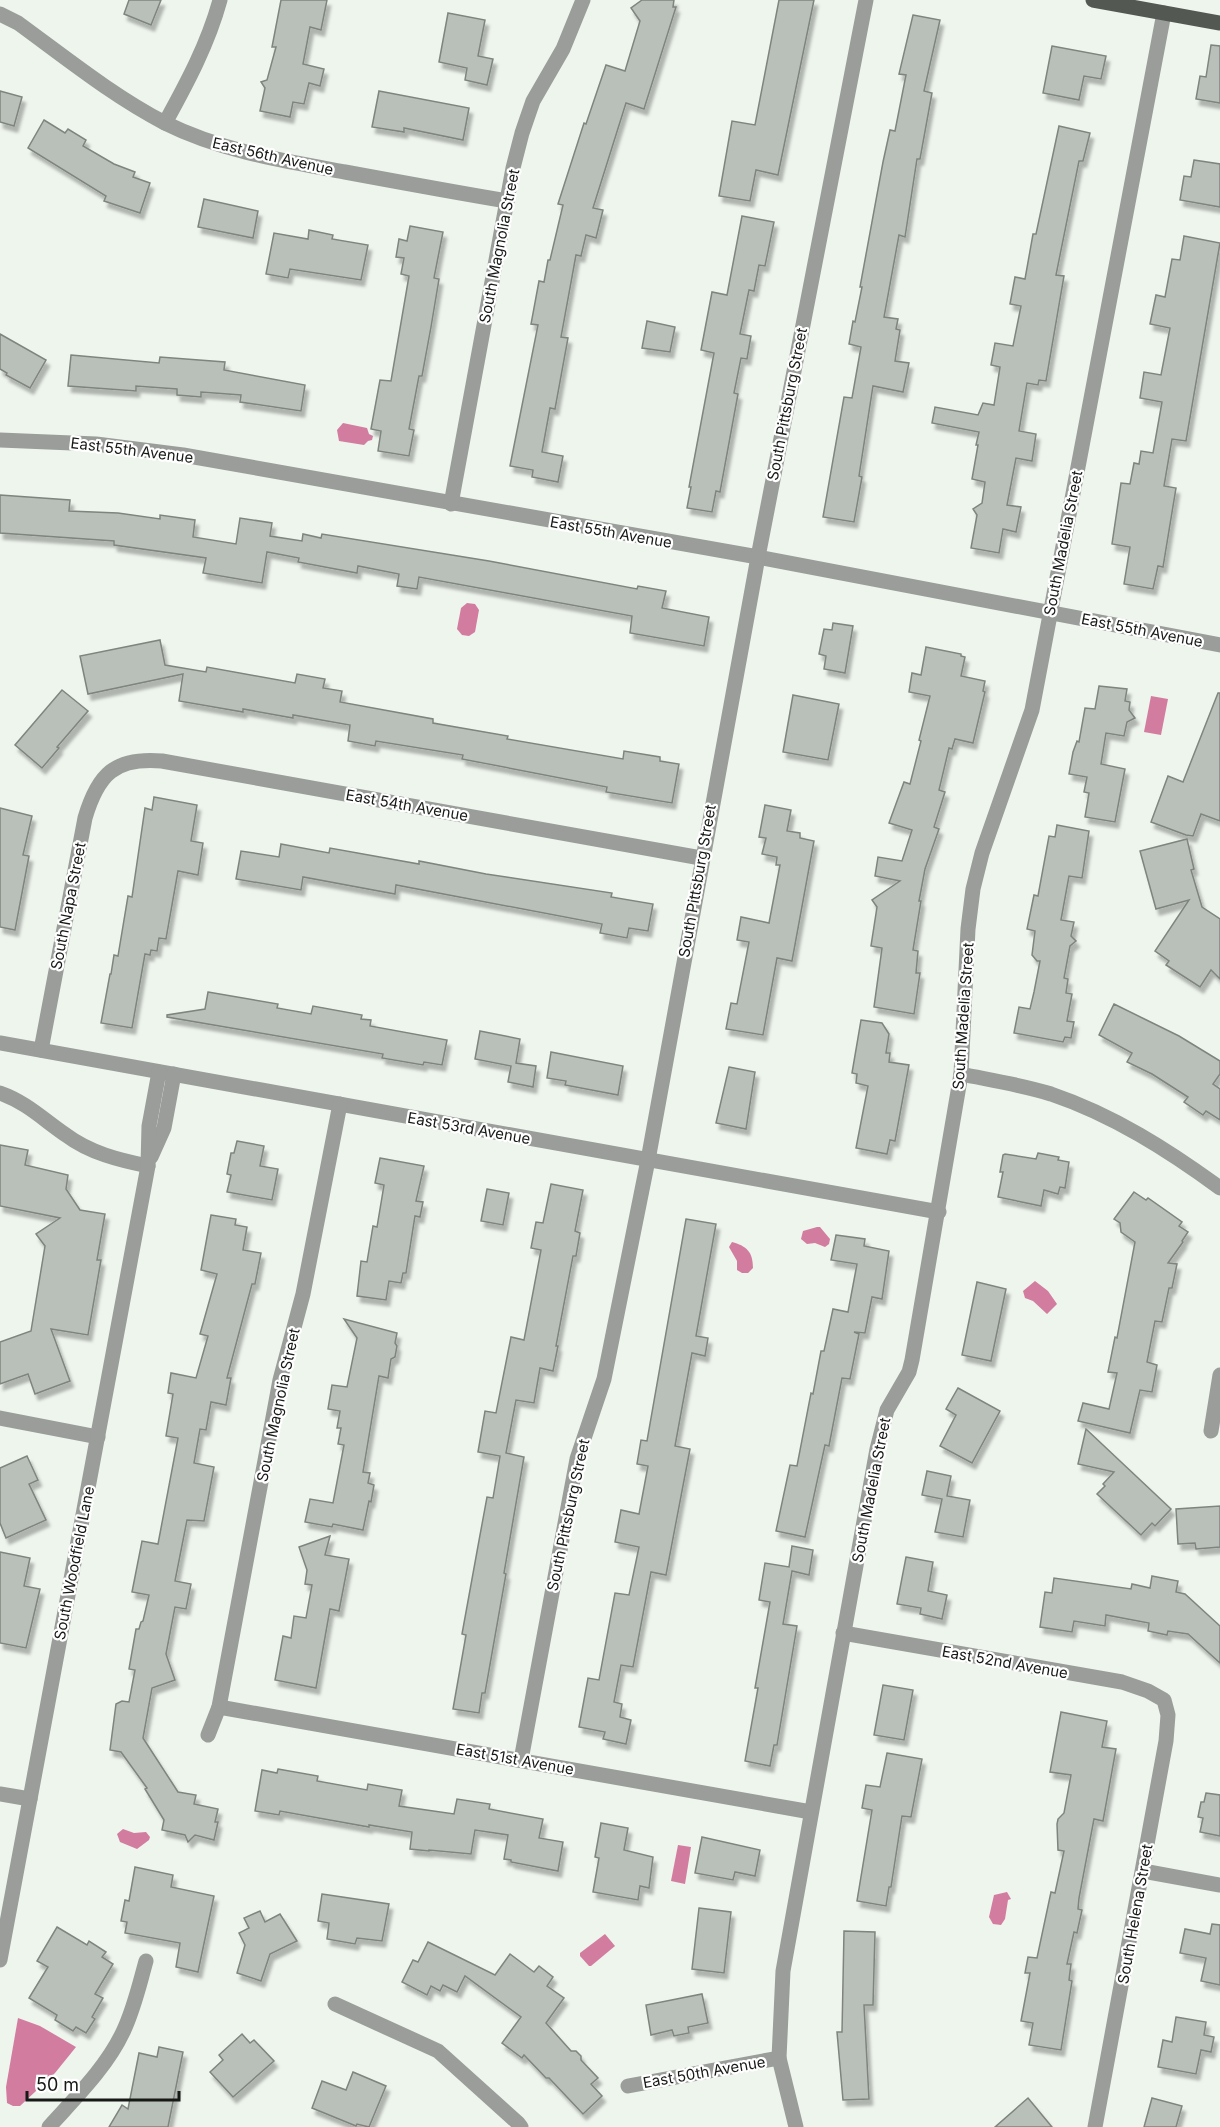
<svg xmlns="http://www.w3.org/2000/svg" width="1220" height="2127" viewBox="0 0 1220 2127" font-family="Inter,sans-serif">
	<defs>
		<filter id="shadow"><feDropShadow dx="3.5" dy="6" stdDeviation="1.5" flood-color="#0004"/></filter>
	</defs>
	<rect width="100%" height="100%" fill="#eef5ed"/>
	<g fill="#d27ca0">
		<polygon points="343,423 367,428 369,434 373,436 372,440 368,441 364,445 339,441 337,430"/>
		<polygon points="467,603 475,604 479,610 475,632 469,636 462,635 457,629 461,608"/>
		<polygon points="1151,696 1168,699 1161,735 1144,732"/>
		<polygon points="817,1227 820,1227 830,1239 829,1244 825,1247 815,1243 807,1244 801,1239 803,1231"/>
		<path d="M 732,1242 C 746,1246 753,1251 753,1268 L 748,1273 L 742,1273 L 737,1270 L 737,1261 L 729,1247 Z"/>
		<polygon points="1035,1281 1048,1291 1057,1304 1047,1314 1033,1301 1025,1298 1023,1291"/>
		<polygon points="123,1829 134,1833 146,1832 150,1837 149,1840 137,1849 120,1842 117,1834"/>
		<polygon points="678,1845 691,1847 685,1884 671,1881"/>
		<polygon points="1007,1892 1011,1899 1008,1900 1005,1919 1001,1925 993,1924 989,1917 994,1895"/>
		<polygon points="605,1934 615,1946 591,1966 589,1966 580,1956 580,1953"/>
		<polygon points="18,2018 40,2026 76,2047 55,2073 20,2106 13,2106 7,2103 6,2087"/>
	</g>
	<g fill="#b9c0b9" stroke="#7f857e" stroke-width="1.5" filter="url(#shadow)">
		<polygon points="129,0 161,0 151,25 124,14"/>
		<polygon points="281,0 327,0 321,30 310,27 303,64 324,69 320,86 309,83 304,104 293,102 290,117 260,111 265,88 261,82 267,80 276,47 272,47"/>
		<polygon points="642,0 674,0 673,7 676,7 644,109 626,103 593,208 603,210 596,238 586,235 581,256 576,255 561,337 568,338 555,409 550,408 542,452 563,456 558,482 532,477 533,470 510,466 538,325 531,324 539,281 544,282 548,260 550,260 563,205 558,204 584,123 586,124 606,65 625,71 640,21 631,8"/>
		<polygon points="779,0 814,0 778,175 756,170 750,201 719,196 732,121 755,125"/>
		<polygon points="448,13 485,20 478,56 493,59 487,85 465,80 467,68 439,62"/>
		<polygon points="913,15 940,20 924,91 932,93 920,159 917,159 905,237 899,235 884,317 898,319 896,329 900,330 895,361 909,363 903,392 873,386 859,476 862,477 854,522 823,517 844,397 852,398 861,347 849,344 853,321 855,322 862,287 860,287 883,162 890,130 895,131 906,75 899,74"/>
		<polygon points="1211,45 1220,46 1220,103 1196,99 1200,76 1206,77"/>
		<polygon points="1052,46 1106,56 1101,79 1084,76 1079,100 1043,93"/>
		<polygon points="0,91 22,97 14,126 0,122"/>
		<polygon points="379,91 469,108 463,140 404,128 404,132 372,127"/>
		<polygon points="44,120 65,133 68,129 86,140 83,146 114,164 135,172 133,177 150,183 140,213 104,201 106,196 28,148"/>
		<polygon points="1059,126 1090,133 1083,161 1079,161 1056,275 1064,276 1046,381 1039,380 1038,385 1027,383 1019,431 1036,434 1032,461 1016,458 1007,505 1021,507 1016,532 1003,529 999,553 971,548 977,515 973,509 982,503 985,482 972,479 978,445 976,445 979,432 932,423 935,407 978,415 983,403 994,405 1000,367 991,365 995,343 1013,346 1021,306 1010,304 1015,277 1025,279 1033,234 1036,234"/>
		<polygon points="1194,160 1220,164 1220,207 1180,200 1184,176 1191,177"/>
		<polygon points="204,199 258,211 253,238 198,227"/>
		<polygon points="742,216 774,222 765,266 759,265 754,291 749,290 740,334 751,336 747,359 741,358 734,393 738,394 720,492 716,491 712,512 687,508 691,487 689,487 714,353 701,350 712,292 727,295"/>
		<polygon points="410,226 443,232 434,278 439,279 431,327 422,376 419,376 409,429 414,430 409,456 378,451 381,431 371,429 380,380 391,381 409,276 401,274 404,258 396,257 399,239 407,241"/>
		<polygon points="309,230 333,235 332,239 368,245 361,280 290,269 288,278 266,274 274,233 308,239"/>
		<polygon points="1184,236 1220,243 1186,441 1172,439 1164,486 1176,488 1163,567 1158,566 1153,589 1124,584 1130,547 1112,544 1121,483 1130,484 1134,463 1139,464 1141,451 1153,453 1162,402 1140,398 1144,372 1161,375 1170,328 1150,324 1156,295 1165,297 1172,259 1180,260"/>
		<polygon points="647,321 675,327 670,352 642,348"/>
		<polygon points="0,334 46,360 30,388 6,375 7,373 0,369"/>
		<polygon points="71,355 159,363 160,357 225,362 224,370 305,385 301,411 240,402 241,395 201,392 201,397 177,395 177,389 136,386 136,391 68,386"/>
		<polygon points="0,495 70,500 69,511 118,513 160,519 160,515 195,520 193,537 236,544 240,518 272,523 270,536 302,541 303,534 321,538 322,534 489,561 637,589 638,586 666,591 662,608 709,617 704,646 630,633 632,616 419,577 417,589 397,586 399,574 358,566 357,573 298,562 299,558 267,552 262,583 203,573 206,558 114,545 114,541 0,533"/>
		<polygon points="833,623 853,626 845,673 824,669 826,656 819,654 824,629 832,630"/>
		<polygon points="160,640 165,665 206,672 207,667 295,683 297,674 325,679 323,688 342,691 340,702 433,719 433,723 508,736 507,739 623,759 624,751 660,757 660,761 679,764 672,803 606,792 607,787 462,759 463,755 376,741 375,746 348,741 350,725 293,715 293,718 243,709 243,712 179,701 183,674 88,694 80,656"/>
		<polygon points="926,647 961,654 961,656 965,657 961,676 985,681 983,691 985,692 973,743 955,739 952,749 949,748 939,790 945,792 934,827 939,829 925,869 919,901 921,901 913,950 918,951 916,973 920,973 914,1014 874,1007 882,948 871,946 877,907 872,900 900,881 875,876 878,857 902,861 912,830 889,823 904,782 910,784 921,741 919,740 930,696 909,692 912,673 921,675"/>
		<polygon points="1099,686 1127,689 1125,701 1130,702 1129,710 1135,718 1127,722 1124,736 1106,733 1101,764 1125,769 1115,822 1085,817 1089,793 1084,792 1087,777 1069,774 1073,752 1077,741 1079,742 1085,708 1095,709"/>
		<polygon points="62,690 88,711 57,747 59,748 42,768 15,745"/>
		<polygon points="1218,693 1220,693 1220,821 1201,814 1193,836 1186,835 1151,822 1168,776 1183,782"/>
		<polygon points="793,695 839,704 828,760 783,752"/>
		<polygon points="154,797 197,805 191,841 203,843 198,875 178,871 166,939 159,938 157,951 151,950 150,955 145,954 132,1028 101,1023 110,974 111,974 114,955 118,956 128,896 132,897 145,808 152,810"/>
		<polygon points="765,805 791,810 787,831 800,833 800,838 814,841 792,961 777,958 763,1035 726,1029 731,1003 737,1004 749,942 737,940 741,917 769,923 780,865 776,865 777,857 762,854 766,838 759,837"/>
		<polygon points="0,808 32,816 23,855 29,856 15,930 0,927"/>
		<polygon points="1057,825 1089,831 1082,878 1069,876 1061,920 1074,922 1071,936 1076,941 1070,946 1064,978 1068,979 1066,993 1072,994 1067,1021 1074,1022 1071,1038 1065,1037 1063,1042 1014,1033 1019,1007 1030,1009 1034,992 1040,961 1037,961 1032,955 1035,931 1027,929 1034,895 1038,896 1049,836 1055,837"/>
		<polygon points="1187,839 1194,869 1191,870 1202,907 1220,919 1220,979 1211,970 1200,987 1166,965 1169,961 1155,951 1189,900 1156,909 1140,851"/>
		<polygon points="281,844 329,853 330,848 419,864 419,861 486,874 612,893 611,897 653,904 648,931 629,928 627,938 600,933 602,924 396,885 395,894 303,877 301,890 236,879 241,851 279,857"/>
		<polygon points="208,992 278,1004 277,1008 311,1014 313,1006 362,1015 361,1019 371,1020 370,1026 447,1040 442,1065 424,1062 423,1065 382,1058 383,1054 167,1017 167,1015 205,1009"/>
		<polygon points="1114,1004 1179,1036 1220,1061 1220,1074 1213,1084 1220,1089 1220,1120 1206,1111 1203,1115 1184,1102 1188,1097 1152,1074 1127,1062 1132,1053 1099,1035"/>
		<polygon points="861,1020 882,1023 889,1034 886,1053 890,1053 889,1062 909,1065 895,1141 890,1140 887,1154 856,1148 868,1086 856,1083 857,1074 852,1073"/>
		<polygon points="480,1031 520,1039 516,1063 536,1066 533,1087 508,1082 511,1066 475,1059"/>
		<polygon points="551,1052 623,1066 618,1095 565,1085 566,1081 547,1078"/>
		<polygon points="729,1067 755,1072 746,1129 716,1123"/>
		<polygon points="237,1141 264,1146 260,1166 278,1169 272,1200 227,1192 231,1175 227,1174 231,1153 234,1153"/>
		<polygon points="0,1145 28,1150 25,1165 68,1175 66,1189 80,1210 105,1214 97,1260 101,1260 88,1335 51,1329 70,1381 35,1394 28,1374 0,1384 0,1342 31,1331 45,1246 36,1234 60,1218 0,1206"/>
		<polygon points="1038,1153 1059,1157 1058,1160 1069,1162 1065,1188 1060,1187 1058,1194 1044,1190 1041,1206 998,1197 1003,1172 1000,1172 1003,1155 1005,1154 1036,1159"/>
		<polygon points="380,1158 424,1166 416,1201 423,1202 420,1217 415,1216 406,1273 403,1273 401,1283 389,1281 386,1300 357,1296 361,1261 367,1262 373,1226 377,1227 384,1185 375,1183"/>
		<polygon points="551,1184 583,1190 575,1231 580,1233 576,1256 573,1256 556,1346 558,1346 553,1371 540,1368 534,1403 516,1400 506,1453 524,1457 504,1573 506,1574 485,1693 482,1693 479,1713 453,1709 466,1635 462,1634 478,1546 487,1497 493,1498 500,1456 478,1452 485,1411 496,1413 511,1337 524,1340 541,1250 531,1248 536,1222 543,1223"/>
		<polygon points="487,1189 509,1193 503,1225 481,1221"/>
		<polygon points="1134,1192 1146,1200 1148,1198 1182,1222 1179,1226 1188,1232 1182,1241 1183,1242 1168,1263 1177,1264 1172,1288 1169,1288 1162,1322 1155,1321 1147,1362 1157,1365 1152,1392 1140,1390 1130,1433 1078,1421 1083,1403 1109,1409 1117,1373 1108,1372 1115,1337 1117,1338 1135,1242 1121,1232 1120,1223 1114,1219"/>
		<polygon points="211,1215 236,1219 235,1225 247,1227 243,1250 261,1253 255,1284 252,1284 227,1378 231,1378 226,1405 211,1402 206,1430 200,1429 194,1463 214,1467 204,1521 187,1520 175,1581 191,1584 186,1609 175,1607 166,1654 175,1680 152,1688 143,1738 178,1792 196,1795 194,1804 218,1809 215,1822 218,1822 214,1840 195,1835 188,1842 185,1835 162,1830 164,1820 145,1789 147,1788 121,1752 110,1750 116,1704 122,1701 129,1702 135,1670 129,1669 136,1629 139,1629 141,1622 143,1621 149,1595 132,1592 142,1541 158,1544 178,1438 166,1436 173,1394 168,1393 171,1373 196,1378 208,1336 200,1334 217,1274 201,1270"/>
		<polygon points="686,1219 716,1224 696,1336 708,1338 705,1356 692,1353 675,1446 690,1449 666,1575 651,1572 633,1667 621,1665 614,1702 622,1704 620,1717 631,1720 626,1744 603,1739 605,1732 579,1727 588,1678 599,1680 615,1593 629,1595 639,1547 615,1542 621,1510 639,1514 648,1466 637,1464 641,1440 647,1441"/>
		<polygon points="836,1235 865,1239 864,1246 889,1251 882,1299 872,1297 865,1333 854,1332 859,1334 850,1379 842,1378 829,1446 825,1445 805,1537 776,1531 790,1465 797,1466 811,1393 813,1394 821,1351 824,1351 833,1309 848,1312 857,1264 831,1260"/>
		<polygon points="977,1282 1006,1289 991,1361 962,1355"/>
		<polygon points="344,1319 397,1333 395,1343 397,1346 395,1357 391,1359 388,1378 379,1376 363,1472 370,1473 368,1483 374,1485 371,1502 369,1501 363,1530 333,1524 332,1527 305,1522 310,1499 333,1503 344,1445 338,1444 341,1428 337,1428 340,1411 328,1409 332,1385 347,1387 357,1338"/>
		<polygon points="958,1388 1000,1411 972,1463 940,1446 956,1415 946,1409"/>
		<polygon points="1086,1429 1171,1509 1155,1526 1152,1523 1141,1535 1097,1494 1105,1486 1103,1484 1114,1472 1078,1464"/>
		<polygon points="27,1456 38,1480 29,1484 46,1520 6,1538 0,1523 0,1468"/>
		<polygon points="927,1471 951,1476 947,1496 970,1500 963,1537 935,1532 942,1499 922,1495"/>
		<polygon points="1220,1506 1220,1547 1196,1549 1195,1543 1178,1544 1176,1509"/>
		<polygon points="330,1536 325,1555 349,1559 339,1611 330,1609 316,1688 275,1680 283,1636 291,1638 294,1616 306,1618 312,1585 305,1584 307,1570 299,1547"/>
		<polygon points="792,1546 813,1550 809,1575 792,1571 783,1624 797,1626 777,1745 774,1745 770,1766 745,1761 758,1688 755,1688 770,1602 759,1600 765,1563 789,1567"/>
		<polygon points="0,1552 30,1558 24,1586 40,1589 26,1648 0,1643"/>
		<polygon points="906,1557 933,1562 928,1591 947,1595 942,1619 920,1614 921,1608 897,1604"/>
		<polygon points="1152,1576 1178,1581 1176,1592 1185,1594 1220,1626 1220,1663 1188,1634 1168,1631 1167,1635 1148,1631 1149,1623 1106,1615 1105,1626 1074,1621 1072,1632 1040,1627 1045,1592 1052,1593 1054,1578 1131,1589 1132,1584 1150,1588"/>
		<polygon points="883,1685 913,1690 904,1740 874,1735"/>
		<polygon points="1061,1712 1107,1721 1102,1747 1116,1749 1103,1821 1094,1819 1079,1898 1078,1909 1082,1910 1077,1933 1074,1932 1067,1964 1071,1964 1069,1980 1072,1981 1061,2050 1029,2045 1033,2023 1021,2021 1030,1973 1025,1973 1028,1957 1037,1958 1051,1892 1055,1893 1064,1851 1058,1850 1057,1824 1058,1819 1064,1813 1071,1775 1050,1772"/>
		<polygon points="887,1753 922,1759 911,1817 902,1816 891,1887 889,1887 886,1906 857,1901 872,1810 862,1808 866,1785 880,1787"/>
		<polygon points="278,1769 318,1776 317,1781 367,1790 368,1784 402,1790 399,1806 454,1814 457,1799 490,1804 489,1809 543,1819 539,1838 563,1842 558,1871 511,1862 511,1860 504,1859 508,1835 475,1830 471,1854 429,1850 429,1851 410,1849 412,1832 369,1825 369,1827 280,1811 279,1815 255,1811 262,1770 277,1773"/>
		<polygon points="1206,1793 1220,1795 1220,1836 1200,1832 1203,1818 1198,1817 1201,1802 1204,1802"/>
		<polygon points="601,1823 628,1828 624,1850 653,1857 649,1888 640,1886 638,1900 593,1892 599,1858 595,1857"/>
		<polygon points="702,1837 760,1850 755,1876 735,1872 733,1880 695,1873"/>
		<polygon points="135,1867 173,1875 171,1887 214,1896 198,1972 176,1967 180,1943 125,1933 127,1922 121,1921 125,1900 129,1901"/>
		<polygon points="322,1894 389,1904 382,1941 357,1938 355,1944 327,1939 329,1923 318,1921"/>
		<polygon points="699,1908 731,1912 724,1973 692,1969"/>
		<polygon points="260,1911 265,1922 280,1914 297,1941 270,1954 261,1981 237,1973 245,1945 239,1933 249,1928 244,1918"/>
		<polygon points="1212,1924 1220,1925 1220,1985 1201,1981 1206,1958 1180,1953 1185,1929 1210,1934"/>
		<polygon points="57,1927 87,1945 89,1941 106,1952 102,1957 113,1964 95,1994 103,1998 92,2017 95,2019 86,2033 76,2027 73,2031 55,2020 57,2015 29,1998 48,1967 37,1961"/>
		<polygon points="844,1931 875,1932 873,2005 864,2005 869,2099 843,2100 837,2032 842,2032"/>
		<polygon points="428,1942 495,1975 510,1954 534,1972 539,1966 553,1977 547,1986 564,1998 546,2023 571,2051 576,2051 581,2056 581,2060 598,2078 591,2084 602,2096 583,2114 549,2078 546,2078 524,2055 522,2058 502,2043 521,2017 465,1976 457,1992 443,1985 440,1991 431,1986 427,1995 402,1982 413,1960 418,1962"/>
		<polygon points="702,1994 708,2023 688,2027 689,2033 674,2036 672,2030 651,2035 646,2005"/>
		<polygon points="1176,2017 1206,2022 1204,2035 1214,2037 1211,2052 1201,2050 1196,2074 1158,2067 1163,2040 1172,2042"/>
		<polygon points="242,2034 250,2043 254,2040 274,2061 233,2097 210,2072 223,2060 219,2055"/>
		<polygon points="159,2047 183,2052 168,2127 109,2127 122,2105 128,2109 139,2053 157,2057"/>
		<polygon points="353,2072 386,2086 369,2127 357,2124 356,2126 312,2108 322,2081 346,2090"/>
		<polygon points="1028,2098 1052,2127 995,2127"/>
		<polygon points="1152,2098 1182,2106 1176,2127 1144,2127"/>
	</g>
	<g fill="none" stroke-linecap="round" stroke-linejoin="round">
		<g stroke="#9a9d9a" stroke-width="15">
			<path d="M 0,14 L 18,23 C 66,58 113,96 165,123 C 221,151 284,161 345,172 C 399,182 453,192 507,201"/>
			<path d="M 165,123 C 187,83 208,44 220,0"/>
			<polyline points="0,440 96,444 183,455 758,557 1220,645"/>
			<polyline points="451,504 513,168 522,133 533,101 563,49 583,0"/>
			<polyline points="0,1043 939,1212"/>
			<path d="M 41,1050 L 85,818 C 98,774 115,757 162,761 L 701,858"/>
			<path d="M 961,1074 C 990,1080 1022,1085 1051,1094 C 1113,1115 1168,1150 1220,1188"/>
			<path d="M 0,1093 C 26,1102 44,1120 66,1135 C 90,1153 119,1160 148,1166"/>
			<polyline points="151,1157 164,1128 174,1074"/>
			<polyline points="0,1418 98,1437"/>
			<polyline points="1211,1431 1220,1375"/>
			<polyline points="843,1633 1122,1682 1148,1691 1164,1700 1168,1715 1166,1741 1095,2127"/>
			<polyline points="219,1707 811,1812"/>
			<polyline points="208,1735 219,1707 280,1380 303,1294 340,1104"/>
			<polyline points="521,1760 577,1459 604,1379 648,1160 758,557 866,0"/>
			<polyline points="0,1794 30,1799"/>
			<polyline points="1143,1871 1220,1885"/>
			<polyline points="0,1960 148,1166 149,1126 159,1072"/>
			<polyline points="335,2004 438,2051 518,2123 521,2127"/>
			<polyline points="628,2086 779,2058"/>
			<path d="M 49,2127 C 75,2098 106,2068 123,2032 C 134,2009 139,1986 146,1961"/>
			<polyline points="796,2127 779,2058 783,1971 877,1449 887,1410 909,1372 912,1360 961,1074 968,929 973,889 982,853 1032,710 1164,13"/>
		</g>
		<polyline stroke="#535853" stroke-width="15" points="1093,0 1220,23"/>
	</g>
	<g text-anchor="middle" dominant-baseline="central" stroke-width="4.5" stroke-linejoin="round" paint-order="stroke">
		<g font-size="15" fill="#161916" stroke="#fff">
			<text transform="translate(273 156) rotate(13)">East 56th Avenue</text>
			<text transform="translate(499 246) rotate(-79)">South Magnolia Street</text>
			<text transform="translate(787 404) rotate(-79)">South Pittsburg Street</text>
			<text transform="translate(132 450) rotate(7)">East 55th Avenue</text>
			<text transform="translate(611 532) rotate(10)">East 55th Avenue</text>
			<text transform="translate(1063 543) rotate(-79)">South Madelia Street</text>
			<text transform="translate(1142 630) rotate(11)">East 55th Avenue</text>
			<text transform="translate(407 805) rotate(10)">East 54th Avenue</text>
			<text transform="translate(697 881) rotate(-80)">South Pittsburg Street</text>
			<text transform="translate(68 906) rotate(-79)">South Napa Street</text>
			<text transform="translate(963 1016) rotate(-86)">South Madelia Street</text>
			<text transform="translate(469 1128) rotate(10)">East 53rd Avenue</text>
			<text transform="translate(278 1405) rotate(-78)">South Magnolia Street</text>
			<text transform="translate(871 1490) rotate(-79)">South Madelia Street</text>
			<text transform="translate(568 1515) rotate(-78)">South Pittsburg Street</text>
			<text transform="translate(74 1563) rotate(-79)">South Woodfield Lane</text>
			<text transform="translate(1005 1662) rotate(10)">East 52nd Avenue</text>
			<text transform="translate(515 1759) rotate(10)">East 51st Avenue</text>
			<text transform="translate(1135 1914) rotate(-80)">South Helena Street</text>
			<text transform="translate(704 2072) rotate(-10)">East 50th Avenue</text>
		</g>
	</g>
	<path d="M27 2091v9h152v-9" fill="none" stroke="#161916" stroke-width="3"/>
	<text x="36" y="2091" font-size="18" fill="#161916" stroke="#ffffff" stroke-width="4.5" paint-order="stroke">50 m</text>
</svg>
